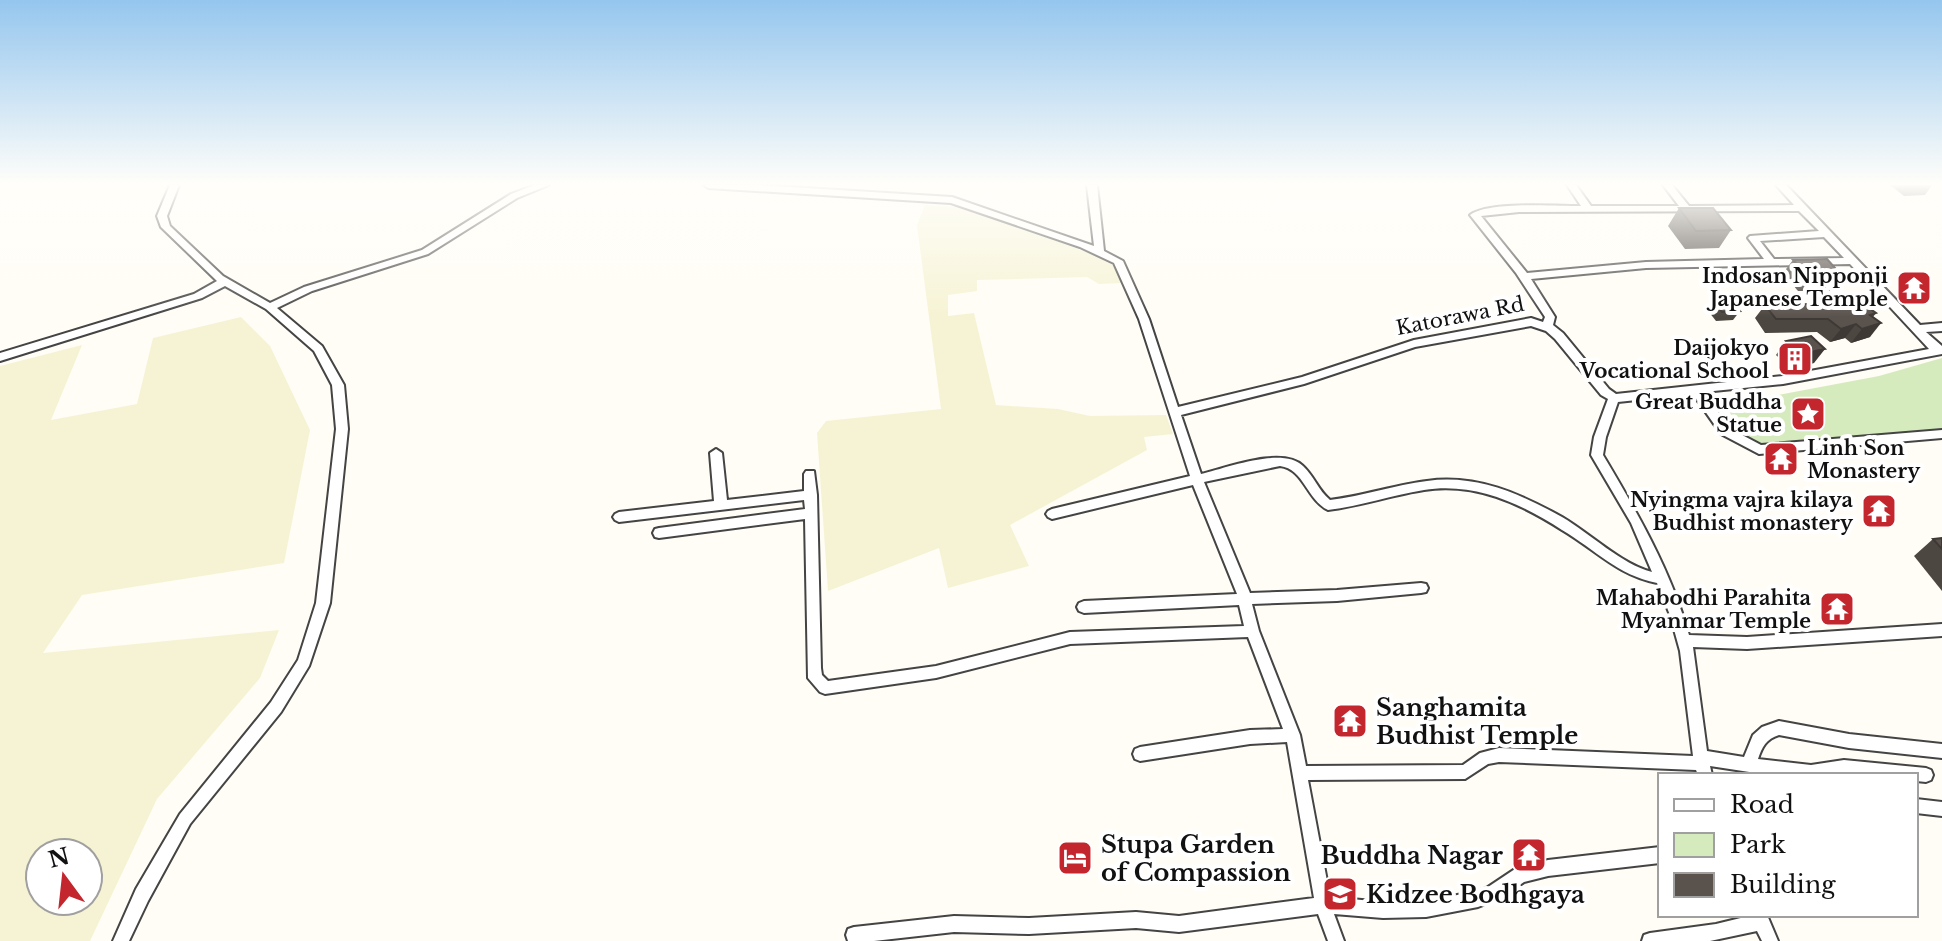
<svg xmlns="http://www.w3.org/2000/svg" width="1942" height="941" viewBox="0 0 1942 941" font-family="'Libre Baskerville',serif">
	<rect width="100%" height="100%" fill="#fffdf5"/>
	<g fill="#f6f3d4" fill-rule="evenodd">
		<polygon points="925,205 965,207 1116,263 1121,283 1099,284 1087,277 977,280 977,291 948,295 948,316 974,313 996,405 1058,409 1090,416 1166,415 1173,434 1144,437 1147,450 1010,525 1029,566 948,588 939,548 828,591 817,433 826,421 941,409 917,225"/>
		<path d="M 241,317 L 270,346 L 310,430 L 284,563 L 82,595 L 43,653 L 279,630 L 260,678 L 157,799 L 90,941 L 0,941 L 0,366 L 82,345 L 51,420 L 137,404 L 153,338 ZM 40,853 L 88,853 L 88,901 L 40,901 Z"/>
	</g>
	<polygon fill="#d5ebbd" points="1942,358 1942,429 1761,444 1738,433 1721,408 1740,402 1879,376"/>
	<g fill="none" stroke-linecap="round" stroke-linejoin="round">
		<defs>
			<g id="minor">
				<polygon points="170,185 179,185 167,216 170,226 223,276 270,303 304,287 422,250 511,194 535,185 549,185 517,198 428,254 312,291 277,308 322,346 344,385 348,429 330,603 309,666 281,712 190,824 148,901 129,941 113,941 136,889 180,814 271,702 298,660 316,603 336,429 332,385 314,351 266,309 225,286 202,298 0,361 0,353 194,294 217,281 161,227 157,216"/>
				<path d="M 704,185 L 759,185 L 952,197 L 1094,246 L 1087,185 L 1097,185 L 1104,251 L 1123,261 L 1149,319 L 1178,407 L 1302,377 L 1414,340 L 1531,318 L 1543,322 L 1545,317 L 1516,273 L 1470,215 C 1488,201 1556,206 1581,206 L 1567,185 L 1576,185 L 1591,206 L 1679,206 L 1663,185 L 1672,185 L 1689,206 L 1794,205 L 1776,185 L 1786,185 L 1920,325 L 1942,323 L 1942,331 L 1926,332 L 1942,346 L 1942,354 L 1783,384 L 1704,392 L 1729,428 L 1761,445 L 1942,430 L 1942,438 L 1759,454 L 1721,434 L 1693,394 L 1618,402 L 1606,437 L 1603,455 C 1637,512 1671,571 1689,635 L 1747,637 L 1942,624 L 1942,636 L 1747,649 L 1693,647 L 1707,751 L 1744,757 L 1753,735 L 1762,727 L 1779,721 L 1849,734 L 1942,744 L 1942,758 L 1849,748 L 1779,735 C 1766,739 1762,747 1758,759 L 1811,765 L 1844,760 L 1926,768 L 1931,770 L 1933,775 L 1931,780 L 1926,782 L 1916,781 L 1916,775 L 1769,775 L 1710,766 L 1712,775 L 1698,775 L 1696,770 L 1499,762 L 1488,764 L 1465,779 L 1308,780 L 1330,897 L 1383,902 L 1426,901 L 1478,891 L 1488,887 L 1515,869 L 1548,860 L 1660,847 L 1660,863 L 1548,876 L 1524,882 L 1499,899 L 1478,907 L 1426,917 L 1383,918 L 1334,914 L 1344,941 L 1328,941 L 1318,914 L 1179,932 L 1136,928 L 1029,934 L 954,932 L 874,941 L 848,941 L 846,935 L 848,929 L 854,927 L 954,916 L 1029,918 L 1136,912 L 1179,916 L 1314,898 L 1287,742 L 1250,744 L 1140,761 L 1135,759 L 1133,754 L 1135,749 L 1140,747 L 1250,730 L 1283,729 L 1248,637 L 1070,644 L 936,678 L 825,694 L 820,692 L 808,678 L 805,519 L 659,538 L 655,537 L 653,533 L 655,529 L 659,528 L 805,509 L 804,500 L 619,522 L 615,520 L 613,517 L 615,514 L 619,512 L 714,501 L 710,453 L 716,449 L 722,453 L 727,500 L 804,491 L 804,474 L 806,471 L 814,471 L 817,495 L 821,668 L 822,675 L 828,681 L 936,666 L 1070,632 L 1244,626 L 1239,605 L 1084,613 L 1079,611 L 1077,607 L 1079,603 L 1084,601 L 1237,594 L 1193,485 L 1052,519 L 1048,517 L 1046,514 L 1048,511 L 1052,509 L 1190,476 L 1139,319 L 1114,263 L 1080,247 L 951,203 L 708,188 ZM 1799,211 L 1819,231 L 1750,236 L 1748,238 L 1764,259 L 1646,262 L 1527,273 L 1481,216 L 1519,212 ZM 1824,237 L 1844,258 L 1774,259 L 1760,241 ZM 1850,264 L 1929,349 L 1783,376 L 1616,394 L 1609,389 L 1563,333 L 1553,325 L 1555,317 L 1531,279 L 1646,268 ZM 1531,326 L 1546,331 L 1555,339 L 1601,395 L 1608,399 L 1594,437 L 1591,455 L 1631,523 L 1652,572 C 1621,564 1591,534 1562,517 C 1521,494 1476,474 1427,481 C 1395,485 1363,496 1330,500 C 1318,490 1314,476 1303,466 C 1283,446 1226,468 1201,474 L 1181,415 L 1304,384 L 1415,347 ZM 1280,466 C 1304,469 1307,500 1328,510 C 1361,506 1392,495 1424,490 C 1474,482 1520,503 1562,530 C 1596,550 1617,575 1657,583 L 1670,615 L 1680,651 L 1693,756 L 1499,748 L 1480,753 L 1463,765 L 1306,766 L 1300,735 L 1259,631 L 1252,604 L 1337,601 L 1421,593 L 1426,592 L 1428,588 L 1426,584 L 1421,583 L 1337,590 L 1250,593 L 1204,482 Z"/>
				<polygon points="1916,799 1942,802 1942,816 1916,813"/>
				<polygon points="1753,915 1767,915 1778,941 1762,941 1757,931 1710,941 1642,941 1644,935 1650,933 1716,924"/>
			</g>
		</defs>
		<use href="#minor" stroke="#444" stroke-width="4"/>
		<use href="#minor" fill="#fff" fill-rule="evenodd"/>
	</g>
	<g fill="#4d4742">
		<polygon points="1890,185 1932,185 1925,195 1904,196"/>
		<polygon points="1679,208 1731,230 1719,248 1685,249 1668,226"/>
		<polygon points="1793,260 1843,277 1832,291 1798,291 1783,273"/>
		<polygon points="1715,303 1740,311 1733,320 1716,321 1709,312"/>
		<polygon points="1765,305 1815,307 1854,305 1876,313 1873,317 1870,337 1851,343 1845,338 1830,342 1817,332 1765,333 1755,318"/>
		<polygon points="1786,341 1814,363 1790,368 1776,355"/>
		<polygon points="1942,538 1942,591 1914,556 1933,539"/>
	</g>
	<g fill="#3f3936">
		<polygon points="1881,323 1870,337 1851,343 1862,329"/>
		<polygon points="1856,324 1845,338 1830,342 1841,329"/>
		<polygon points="1825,349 1814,363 1790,368 1801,354"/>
	</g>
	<g fill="#5a524d" stroke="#3f3936" stroke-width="2">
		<polygon points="1679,208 1713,208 1731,230 1696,231"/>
		<polygon points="1827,259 1843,277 1808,277 1793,260"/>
		<polygon points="1845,299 1854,305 1862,303 1876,313 1870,315 1881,323 1862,329 1856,324 1841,329 1828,319 1776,319 1765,305 1813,304 1815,307"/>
		<polygon points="1715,303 1733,303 1740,311 1722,312"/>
		<polygon points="1811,336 1825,349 1801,354 1786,341"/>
		<polygon points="1942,538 1942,549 1933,539"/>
	</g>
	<linearGradient id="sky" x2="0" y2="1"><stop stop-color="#95c6ee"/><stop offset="0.58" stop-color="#fffefa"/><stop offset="1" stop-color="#fffefa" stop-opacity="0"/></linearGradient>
	<rect width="1942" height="317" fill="url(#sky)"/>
	<defs>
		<symbol id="temple-square" viewBox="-11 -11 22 22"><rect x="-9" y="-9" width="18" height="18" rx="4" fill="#c4262e" stroke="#fff"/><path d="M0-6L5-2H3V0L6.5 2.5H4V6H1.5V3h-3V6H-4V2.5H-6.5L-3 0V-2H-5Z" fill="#fff"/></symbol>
		<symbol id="building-square" viewBox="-11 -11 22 22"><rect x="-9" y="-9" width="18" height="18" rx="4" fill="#c4262e" stroke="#fff"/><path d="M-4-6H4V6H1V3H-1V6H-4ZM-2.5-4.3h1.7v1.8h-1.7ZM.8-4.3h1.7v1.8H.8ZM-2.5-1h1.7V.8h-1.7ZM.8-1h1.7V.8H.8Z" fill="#fff"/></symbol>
		<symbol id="sight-square" viewBox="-11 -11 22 22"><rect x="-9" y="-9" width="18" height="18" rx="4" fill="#c4262e" stroke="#fff"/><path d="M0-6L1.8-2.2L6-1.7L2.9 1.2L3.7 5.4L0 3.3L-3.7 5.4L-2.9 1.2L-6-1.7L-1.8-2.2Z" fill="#fff"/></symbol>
		<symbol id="hotel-square" viewBox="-11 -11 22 22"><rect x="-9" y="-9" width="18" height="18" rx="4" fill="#c4262e" stroke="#fff"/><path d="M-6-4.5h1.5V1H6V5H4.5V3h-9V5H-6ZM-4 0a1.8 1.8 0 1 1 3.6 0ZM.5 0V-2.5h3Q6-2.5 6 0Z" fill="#fff"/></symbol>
		<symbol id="school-square" viewBox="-11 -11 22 22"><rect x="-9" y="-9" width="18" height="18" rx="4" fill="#c4262e" stroke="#fff"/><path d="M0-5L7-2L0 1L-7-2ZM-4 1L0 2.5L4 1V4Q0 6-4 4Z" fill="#fff"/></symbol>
	</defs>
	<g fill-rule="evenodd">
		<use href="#temple-square" x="1894" y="268" width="40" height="40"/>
		<use href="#building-square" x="1775" y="339" width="40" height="40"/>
		<use href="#sight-square" x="1788" y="394" width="40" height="40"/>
		<use href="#temple-square" x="1761" y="439" width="40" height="40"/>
		<use href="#temple-square" x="1859" y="491" width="40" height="40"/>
		<use href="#temple-square" x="1817" y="589" width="40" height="40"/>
		<use href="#temple-square" x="1330" y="701" width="40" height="40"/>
		<use href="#temple-square" x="1509" y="835" width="40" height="40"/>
		<use href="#hotel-square" x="1055" y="838" width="40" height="40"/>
		<use href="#school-square" x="1320" y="874" width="40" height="40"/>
	</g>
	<g text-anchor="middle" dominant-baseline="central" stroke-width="8" stroke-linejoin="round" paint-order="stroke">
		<g font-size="20" font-weight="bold" fill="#111" stroke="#fff" text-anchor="end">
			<text x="1888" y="276">Indosan Nipponji<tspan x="1888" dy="23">Japanese Temple</tspan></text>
			<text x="1769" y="348">Daijokyo<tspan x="1769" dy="23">Vocational School</tspan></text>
			<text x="1782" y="402">Great Buddha<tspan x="1782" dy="23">Statue</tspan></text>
			<text x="1807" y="448" text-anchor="start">Linh Son<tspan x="1807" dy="23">Monastery</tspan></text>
			<text x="1853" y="500">Nyingma vajra kilaya<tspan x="1853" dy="23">Budhist monastery</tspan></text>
			<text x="1811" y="598">Mahabodhi Parahita<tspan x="1811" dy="23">Myanmar Temple</tspan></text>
		</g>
		<g font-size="20" fill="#111" stroke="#fff">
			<text transform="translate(1460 316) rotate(-11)">Katorawa Rd</text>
		</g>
		<g font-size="24" font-weight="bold" fill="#111" stroke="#fff" text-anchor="start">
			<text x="1376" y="707">Sanghamita<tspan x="1376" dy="28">Budhist Temple</tspan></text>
			<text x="1101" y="844">Stupa Garden<tspan x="1101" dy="28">of Compassion</tspan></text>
			<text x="1503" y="855" text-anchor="end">Buddha Nagar</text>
			<text x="1366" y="894">Kidzee Bodhgaya</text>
		</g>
	</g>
	<rect x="1658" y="773" width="260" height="144" fill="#ffffff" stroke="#a0a0a0" stroke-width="2"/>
	<rect x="1674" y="799" width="40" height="12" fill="#ffffff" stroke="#a0a0a0" stroke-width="2"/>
	<text x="1730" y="813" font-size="24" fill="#111111">Road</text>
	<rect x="1674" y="833" width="40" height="24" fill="#d5ebbd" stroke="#a0a0a0" stroke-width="2"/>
	<text x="1730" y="853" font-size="24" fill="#111111">Park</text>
	<rect x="1674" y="873" width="40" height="24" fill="#5a524d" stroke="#a0a0a0" stroke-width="2"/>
	<text x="1730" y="893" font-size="24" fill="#111111">Building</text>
	<g transform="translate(64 877) rotate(345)"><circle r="38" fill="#ffffff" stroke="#a0a0a0" stroke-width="2"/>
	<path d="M0-6L14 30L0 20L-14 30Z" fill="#c4262e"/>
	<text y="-12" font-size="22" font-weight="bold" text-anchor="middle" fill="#111111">N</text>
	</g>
</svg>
